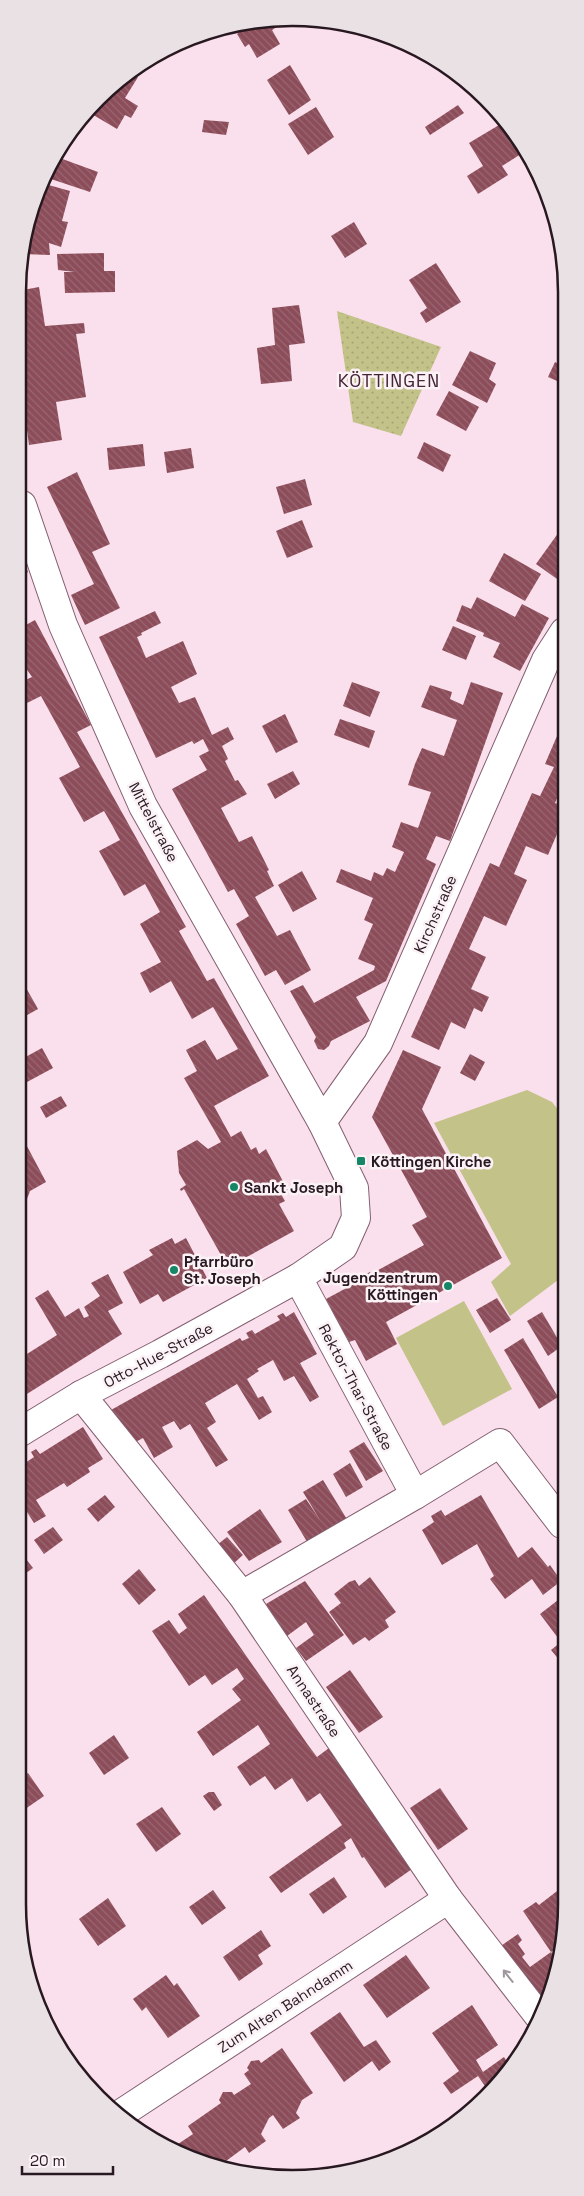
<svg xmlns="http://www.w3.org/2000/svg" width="584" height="2196" viewBox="0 0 584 2196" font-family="'Space Grotesk',sans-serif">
	<defs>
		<pattern id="park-dots" width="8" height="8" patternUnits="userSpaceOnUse" patternTransform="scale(1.25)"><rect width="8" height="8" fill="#c3c288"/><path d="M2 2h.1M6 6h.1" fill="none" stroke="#a8a675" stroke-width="1.8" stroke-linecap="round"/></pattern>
		<pattern id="building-back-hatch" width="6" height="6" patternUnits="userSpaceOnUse" patternTransform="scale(1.25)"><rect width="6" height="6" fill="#8c4c59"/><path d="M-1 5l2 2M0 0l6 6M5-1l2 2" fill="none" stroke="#986872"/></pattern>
	</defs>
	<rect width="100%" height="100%" fill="#fadfec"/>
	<g fill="#c3c288">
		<polygon points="527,1090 552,1102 563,1116 562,1277 510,1316 491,1282 511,1264 434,1123"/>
		<polygon points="464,1301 512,1389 443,1426 396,1338"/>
	</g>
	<polygon fill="url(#park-dots)" points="337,311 441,347 401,436 353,422"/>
	<g fill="url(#building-back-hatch)">
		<polygon points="255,23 279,23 280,25 272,30 280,44 257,58 249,44 245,47 237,34"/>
		<polygon points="430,55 444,66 439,69"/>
		<polygon points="290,65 311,100 289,115 267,80"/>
		<polygon points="130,73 138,77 125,98 138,106 131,118 125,115 117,129 90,113"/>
		<polygon points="458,105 464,113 430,135 425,127"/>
		<polygon points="316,107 334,137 308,155 288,124"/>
		<polygon points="204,120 229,122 226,135 202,132"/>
		<polygon points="504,122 524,152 502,166 508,175 478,194 467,176 483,166 469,143"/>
		<polygon points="57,157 98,172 90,192 48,178"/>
		<polygon points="45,184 70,191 62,221 68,222 61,247 49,243 50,255 23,254 23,239"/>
		<polygon points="354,222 367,244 345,258 331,236"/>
		<polygon points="104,253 104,271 115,271 115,292 65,293 64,272 75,272 58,270 57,254"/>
		<polygon points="436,263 461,302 426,323 420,313 427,308 409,280"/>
		<polygon points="39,287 45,326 84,323 85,333 76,334 86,397 56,402 62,440 29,445 27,430 24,431 23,424 26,423 22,400 23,290"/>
		<polygon points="299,305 305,343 289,345 292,381 261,384 257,348 275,345 272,308"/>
		<polygon points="470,351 496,363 489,379 496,384 487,403 452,385"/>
		<polygon points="555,362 564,367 564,384 548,377"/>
		<polygon points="449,391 479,407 466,431 436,415"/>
		<polygon points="424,442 451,455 443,472 417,458"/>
		<polygon points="143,444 145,466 109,470 107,448"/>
		<polygon points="191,448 194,468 167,473 164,452"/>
		<polygon points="77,472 110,544 92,552 120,608 85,625 71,595 94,584 47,487"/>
		<polygon points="564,476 564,490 557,486"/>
		<polygon points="305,479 312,505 284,514 276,487"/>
		<polygon points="302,520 313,547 287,558 276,531"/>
		<polygon points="564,525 564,584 536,564"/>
		<polygon points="504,553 541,574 525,601 489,581"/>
		<polygon points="22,560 28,572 22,576"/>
		<polygon points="477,597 515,617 522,604 549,618 520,671 493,657 500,643 483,636 484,633 456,621 462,605 471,609"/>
		<polygon points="155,611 161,623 141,633 142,635 137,637 146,658 183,641 197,674 171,687 179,703 195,697 212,735 228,727 234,739 222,746 228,759 225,761 235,781 238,780 247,794 221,808 239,842 252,836 269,870 267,871 274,886 255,897 277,936 290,930 311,970 285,985 276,970 265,976 236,924 249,916 234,889 228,892 172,789 207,770 199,756 209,751 203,739 194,744 192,741 156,758 99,637"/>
		<polygon points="35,620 91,725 77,732 186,927 179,931 207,981 214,978 269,1076 214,1106 231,1137 241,1131 251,1150 256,1147 259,1154 266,1149 288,1191 281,1194 285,1201 279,1204 294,1231 225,1269 223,1266 226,1264 184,1189 181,1191 180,1189 186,1185 179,1173 177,1151 197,1140 208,1149 221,1142 184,1078 197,1071 186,1050 205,1040 217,1060 238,1049 213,1007 192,1019 171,981 150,993 140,973 161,962 140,924 160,912 145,884 124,896 99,851 120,840 112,825 104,811 84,822 59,778 80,767 41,696 21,706 21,682 32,677 21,661 22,627"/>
		<polygon points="453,626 476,636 466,660 442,650"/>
		<polygon points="352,682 380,692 370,717 343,706"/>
		<polygon points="471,682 503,693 450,841 436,836 426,859 436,864 386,981 356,997 370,1021 331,1041 329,1046 324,1050 318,1049 314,1041 316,1037 290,991 303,985 314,1003 374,970 375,966 358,959 373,924 364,920 373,898 336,882 341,869 371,881 374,872 383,876 387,868 395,872 404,852 392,847 401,822 418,828 431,792 408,785 415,764 422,748 444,756 457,720 421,707 430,685 452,692 450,699 463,705"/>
		<polygon points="285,714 298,742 276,753 262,726"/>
		<polygon points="340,719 375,731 369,748 334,735"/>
		<polygon points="563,722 563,784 555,803 563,806 563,820 548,855 526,846 514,874 527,880 506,926 484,916 469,949 486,957 471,989 489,997 482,1012 474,1008 465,1029 451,1022 439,1050 411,1037 490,863 499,867 532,793 540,796 554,767 545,764"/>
		<polygon points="293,771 300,784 275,799 267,784"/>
		<polygon points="302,871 317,899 293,912 278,885"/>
		<polygon points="25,986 38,1009 20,1019 20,989"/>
		<polygon points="20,1022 26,1033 20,1036"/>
		<polygon points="42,1048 53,1068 27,1082 20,1070 20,1060"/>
		<polygon points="403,1050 441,1067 422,1109 502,1258 386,1322 397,1344 366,1361 355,1340 349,1342 326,1299 352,1285 351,1282 370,1272 371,1274 424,1245 412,1225 427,1217 372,1117"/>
		<polygon points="470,1054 485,1062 475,1081 460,1073"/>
		<polygon points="61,1096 67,1106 46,1118 40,1107"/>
		<polygon points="20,1133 46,1182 30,1191 27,1199 20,1203"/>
		<polygon points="172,1238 175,1244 186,1238 207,1278 163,1302 158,1294 140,1304 123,1272 153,1255 149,1250"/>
		<polygon points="108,1274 123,1303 108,1311 122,1334 19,1399 19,1359 57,1335 35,1298 48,1290 65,1317 79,1308 84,1318 89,1316 84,1307 100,1296 91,1283"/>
		<polygon points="497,1298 511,1320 490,1333 476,1310"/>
		<polygon points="294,1312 317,1354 300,1363 319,1397 310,1402 294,1376 284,1381 273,1360 257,1369 259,1371 247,1379 258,1398 263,1396 272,1412 259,1420 237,1384 205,1403 216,1422 207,1428 228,1460 216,1467 190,1424 180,1430 174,1421 162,1427 173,1447 154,1458 143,1438 130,1445 111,1410 240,1338 242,1341 249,1338 246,1333 252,1330 255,1334 267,1327 280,1320 277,1316 283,1313 286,1317"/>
		<polygon points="542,1312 562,1346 548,1356 527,1321"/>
		<polygon points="523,1338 558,1397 539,1409 504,1350"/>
		<polygon points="83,1427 103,1459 88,1468 90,1472 67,1487 64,1483 36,1500 46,1516 34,1523 27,1512 19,1517 19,1467 34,1457 31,1452 36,1449 40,1454"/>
		<polygon points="364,1442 383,1471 366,1481 349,1451"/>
		<polygon points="350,1463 363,1487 346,1497 333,1474"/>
		<polygon points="323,1480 348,1521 309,1545 288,1510 306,1499 320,1520 303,1492"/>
		<polygon points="105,1495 115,1507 98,1522 87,1509"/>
		<polygon points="481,1495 518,1558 532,1547 548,1567 550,1565 561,1581 543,1595 532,1579 505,1599 490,1579 494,1576 477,1544 442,1565 422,1530 434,1522 431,1516 441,1510 445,1516"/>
		<polygon points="260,1509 282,1542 249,1561 227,1532"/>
		<polygon points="53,1527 63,1540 44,1554 34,1540"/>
		<polygon points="227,1537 243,1555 233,1564 217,1545"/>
		<polygon points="19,1550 33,1568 22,1576 19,1572"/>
		<polygon points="139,1569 156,1590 139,1605 122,1584"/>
		<polygon points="370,1577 396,1612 385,1620 389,1627 369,1641 365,1637 353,1645 329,1612 341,1603 334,1594 349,1582 355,1580 359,1586"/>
		<polygon points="305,1581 344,1635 306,1661 296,1648 314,1635 306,1622 287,1636 266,1604"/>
		<polygon points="204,1595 308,1745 317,1757 329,1748 412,1869 385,1888 364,1857 362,1858 351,1838 344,1843 346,1848 281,1893 269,1877 342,1825 320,1793 307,1802 292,1778 275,1790 265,1776 250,1786 237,1767 270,1744 258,1725 213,1756 197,1732 241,1700 232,1689 244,1679 237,1668 212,1685 205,1675 189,1686 152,1631 169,1620 179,1634 187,1628 178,1614"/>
		<polygon points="562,1597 562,1661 561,1662 551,1650 561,1642 540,1614"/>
		<polygon points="350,1670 383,1717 359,1733 326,1687"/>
		<polygon points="114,1735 129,1758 104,1775 89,1753"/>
		<polygon points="28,1773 44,1796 18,1814 18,1780"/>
		<polygon points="440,1788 468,1829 438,1850 410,1808"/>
		<polygon points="209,1792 214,1792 222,1805 214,1811 203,1796"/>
		<polygon points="162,1807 181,1834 156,1852 136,1824"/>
		<polygon points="334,1877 347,1897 323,1914 309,1894"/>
		<polygon points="561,1888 561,1945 551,1952 523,1911 536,1902 539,1905"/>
		<polygon points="213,1890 226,1908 202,1925 189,1907"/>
		<polygon points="108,1898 126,1926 98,1946 79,1919"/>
		<polygon points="261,1930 271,1946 258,1955 263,1964 239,1981 223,1957"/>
		<polygon points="518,1934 522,1940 518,1944 525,1954 522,1957 530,1967 551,1952 559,1963 542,2005 498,1948"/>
		<polygon points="406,1955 430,1988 387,2018 363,1985"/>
		<polygon points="166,1975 174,1986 177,1983 200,2016 168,2038 146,2007 142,2011 133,1999"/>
		<polygon points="472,2005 498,2045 476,2060 483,2072 504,2057 510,2067 472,2108 468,2102 487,2089 478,2076 451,2094 443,2083 459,2071 432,2033"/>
		<polygon points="340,2012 364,2047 376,2040 391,2062 379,2071 372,2061 344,2082 310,2033"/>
		<polygon points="282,2048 313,2093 302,2100 296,2113 300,2118 283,2129 273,2115 269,2118 261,2134 266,2141 249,2153 245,2147 222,2164 175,2151 172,2148 193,2134 188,2126 221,2103 219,2100 223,2092 232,2092 234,2095 251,2084 244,2074 249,2070 247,2068 251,2061 259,2060 261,2063"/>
	</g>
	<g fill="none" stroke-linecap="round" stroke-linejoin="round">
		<defs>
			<g id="minor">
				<polyline points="322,1122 378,1043 546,660 564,632"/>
				<polyline points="81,1395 242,1595 448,1899 538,2015"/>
				<polyline points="19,1433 81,1395 160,1354 298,1278 343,1247 356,1218 354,1188 322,1122 143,806 63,625 22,505"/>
				<polyline points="415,1495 500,1443 562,1524"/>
				<polyline points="242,1595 415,1495 298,1278"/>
				<polyline points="122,2113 448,1899"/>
			</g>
		</defs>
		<use href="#minor" stroke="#845e71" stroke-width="30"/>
		<use href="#minor" stroke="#fff" stroke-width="28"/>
	</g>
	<defs><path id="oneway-shaft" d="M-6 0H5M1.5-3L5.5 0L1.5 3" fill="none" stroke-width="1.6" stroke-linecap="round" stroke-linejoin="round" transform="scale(1.25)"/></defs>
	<use stroke="#9e979b" href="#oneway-shaft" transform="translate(508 1976) rotate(-128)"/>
	<g fill="#158766" stroke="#fbf2f6" stroke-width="2">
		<rect x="356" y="1156" width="10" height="10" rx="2.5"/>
		<circle cx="234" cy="1187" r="5"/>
		<circle cx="174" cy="1270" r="5"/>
		<circle cx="448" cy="1286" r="5"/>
	</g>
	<g text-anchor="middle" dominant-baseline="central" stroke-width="5" stroke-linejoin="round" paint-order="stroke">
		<g font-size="15" fill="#281820" stroke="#fbf2f6">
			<text transform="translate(154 822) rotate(62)">Mittelstraße</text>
			<text transform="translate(435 914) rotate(-66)">Kirchstraße</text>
			<text transform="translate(158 1355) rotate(-28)">Otto-Hue-Straße</text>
			<text transform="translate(356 1387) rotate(62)">Rektor-Thar-Straße</text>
			<text transform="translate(314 1701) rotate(56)">Annastraße</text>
			<text transform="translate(285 2006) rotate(-33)">Zum Alten Bahndamm</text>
		</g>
		<g font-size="15" font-weight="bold" fill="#281820" stroke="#fbf2f6" text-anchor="start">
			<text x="371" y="1161">Köttingen Kirche</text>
			<text x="244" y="1187">Sankt Joseph</text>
			<text x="184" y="1261">Pfarrbüro<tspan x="184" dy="17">St. Joseph</tspan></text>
			<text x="438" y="1277" text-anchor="end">Jugendzentrum<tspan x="438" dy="17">Köttingen</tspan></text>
		</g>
		<g font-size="18" letter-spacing="1" fill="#462537" stroke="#fbf2f6">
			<text x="389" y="380">KÖTTINGEN</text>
		</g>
	</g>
	<path d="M0 0H584V2196H0ZM292 26H292A266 266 0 0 1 558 292V1904A266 266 0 0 1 292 2170H292A266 266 0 0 1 26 1904V292A266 266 0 0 1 292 26Z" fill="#eae1e5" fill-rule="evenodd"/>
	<path fill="none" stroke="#281820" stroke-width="2.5" d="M292 26H292A266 266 0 0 1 558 292V1904A266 266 0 0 1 292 2170H292A266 266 0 0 1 26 1904V292A266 266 0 0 1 292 26Z"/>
	<path d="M22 2166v8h91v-8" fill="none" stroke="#281820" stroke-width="2.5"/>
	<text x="30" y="2166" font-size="15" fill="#281820" stroke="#fbf2f6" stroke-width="4" paint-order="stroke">20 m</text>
</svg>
